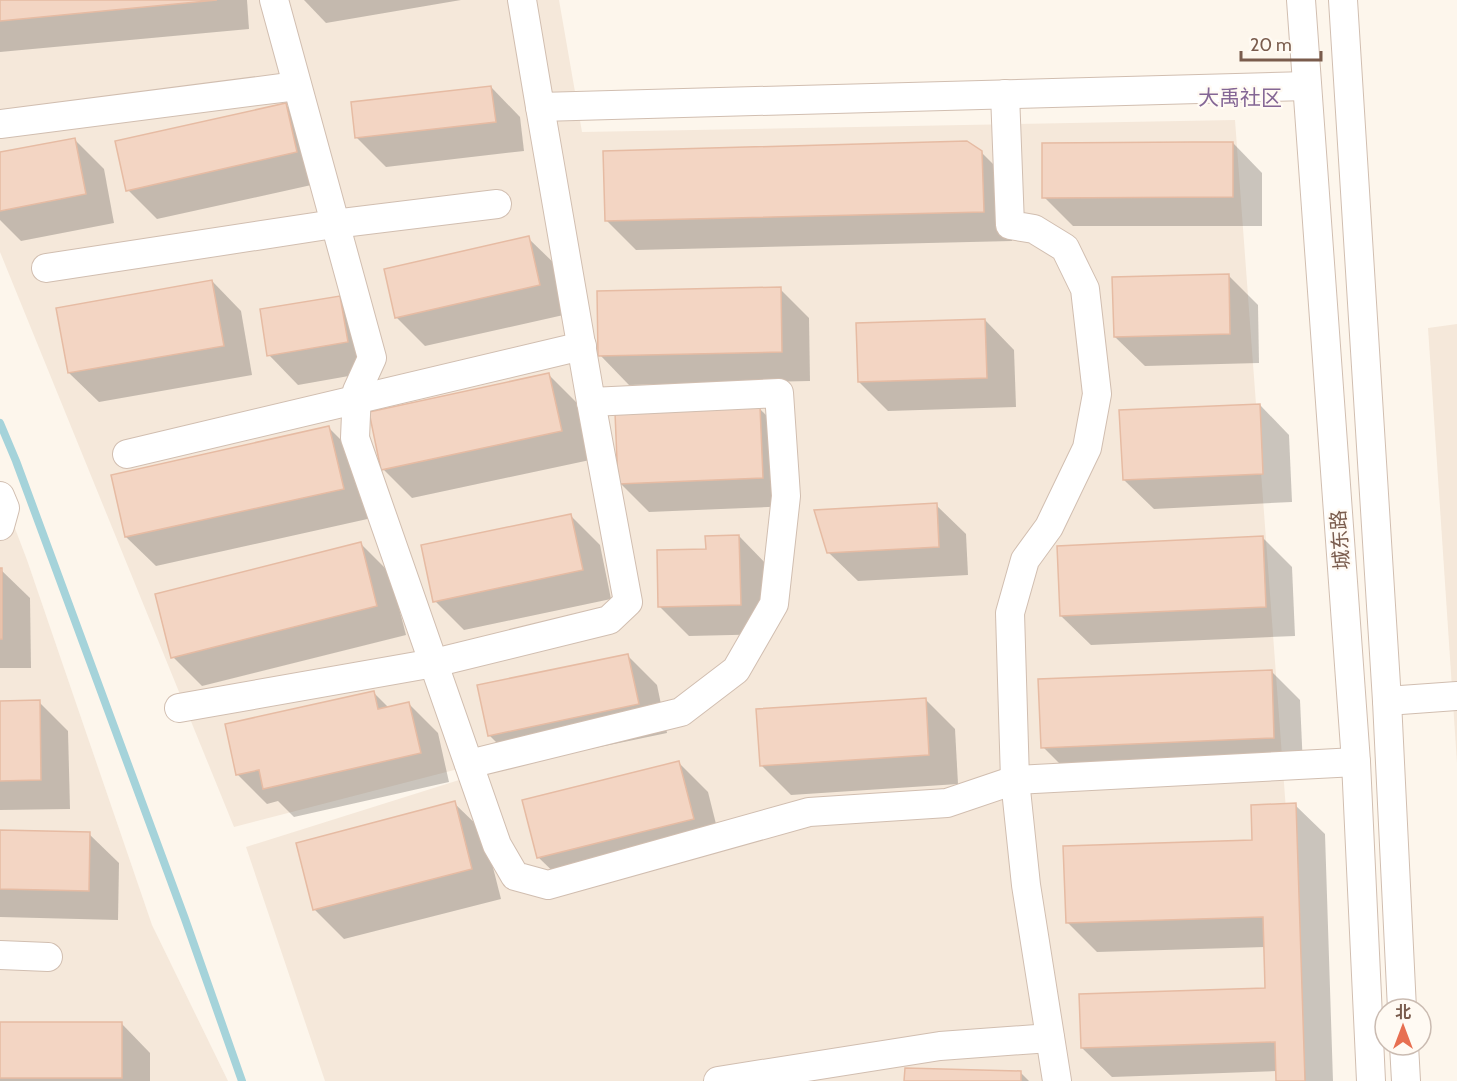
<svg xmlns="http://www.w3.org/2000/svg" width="1457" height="1081" viewBox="0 0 1457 1081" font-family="Cabin,'Noto Sans SC',sans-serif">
	<rect width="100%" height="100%" fill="#fdf6ec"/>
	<g fill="#f5e8da">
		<polygon points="0,0 559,0 582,132 1235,120 1306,1081 325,1081 246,847 663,716 234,827 0,252"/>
		<polygon points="1457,324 1457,763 1428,328"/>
		<polygon points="0,489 27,560 152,925 228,1081 0,1081"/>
	</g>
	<g fill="#0003">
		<polygon points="0,0 247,0 249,29 0,52"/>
		<polygon points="304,0 461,0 326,23"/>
		<polygon points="491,87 520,117 524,151 386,167 356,137"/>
		<polygon points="285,104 314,134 325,182 157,219 128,190"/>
		<polygon points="75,140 104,169 114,223 21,241 0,220 0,154"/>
		<polygon points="1233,143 1262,173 1262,226 1073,226 1044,197"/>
		<polygon points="981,152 1011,182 1012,241 636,250 607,221"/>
		<polygon points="528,238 558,267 568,314 425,346 396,317"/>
		<polygon points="1228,275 1258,305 1259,363 1145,366 1115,337"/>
		<polygon points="212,281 241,311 252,375 99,402 69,373"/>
		<polygon points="780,289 809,318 810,381 629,385 600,355"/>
		<polygon points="340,298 369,327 377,371 298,385 269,355"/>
		<polygon points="985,320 1014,350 1016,407 888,411 859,382"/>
		<polygon points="549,375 578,404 590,460 412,498 383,469"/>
		<polygon points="1260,405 1289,435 1292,502 1154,509 1124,480"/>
		<polygon points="759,408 788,438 792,506 649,512 620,483"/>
		<polygon points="329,428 358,457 372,518 156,566 126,537"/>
		<polygon points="936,505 966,534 968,575 858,581 828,552"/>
		<polygon points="570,515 600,545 611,599 464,630 435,601"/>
		<polygon points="739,536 768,566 770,634 689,636 659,606 707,551"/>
		<polygon points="1263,538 1292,567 1295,636 1091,645 1061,616"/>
		<polygon points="360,543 390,573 406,635 202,686 173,657"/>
		<polygon points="0,569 30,598 31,668 0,668"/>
		<polygon points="628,656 657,685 667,733 518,764 489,735"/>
		<polygon points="1271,671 1300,700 1303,767 1072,776 1043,747"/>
		<polygon points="373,692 389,708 409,704 438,733 449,782 294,817 278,801 267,804 237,774"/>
		<polygon points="925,699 955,729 958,784 791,795 761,765"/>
		<polygon points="0,702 39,702 68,731 70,809 0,810"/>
		<polygon points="679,763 708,792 722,848 568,886 538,857"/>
		<polygon points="454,803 484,832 501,899 344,939 314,909"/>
		<polygon points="1295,805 1325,834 1333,1081 1278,1081 1278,1071 1112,1077 1082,1048 1267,989 1265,947 1097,952 1068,923 1254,841"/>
		<polygon points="0,832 89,834 119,863 118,920 0,917"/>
		<polygon points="0,1023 121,1023 150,1053 150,1081 0,1081"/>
		<polygon points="1020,1072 1029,1081 906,1081"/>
	</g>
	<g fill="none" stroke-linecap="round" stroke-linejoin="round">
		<polyline stroke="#a5d3da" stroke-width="8" points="0,423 16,461 185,919 242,1081"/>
	</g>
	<g fill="#f3d5c3" stroke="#e6bba3" stroke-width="1.5">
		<polygon points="0,0 217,0 0,21"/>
		<polygon points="491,86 496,122 355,138 351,102"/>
		<polygon points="286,103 297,152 126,191 115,141"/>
		<polygon points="75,138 86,194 0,211 0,152"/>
		<polygon points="967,141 982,151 984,212 605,221 603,151"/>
		<polygon points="1193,142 1233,142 1233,197 1042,198 1042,143"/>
		<polygon points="529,236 540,285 395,318 384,269"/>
		<polygon points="1229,274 1230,334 1114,337 1112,277"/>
		<polygon points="212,280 224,346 68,373 56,308"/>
		<polygon points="781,287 782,352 598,356 597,291"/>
		<polygon points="340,296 348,342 267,356 260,309"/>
		<polygon points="985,319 987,378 858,382 856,323"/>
		<polygon points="549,373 562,431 381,470 369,412"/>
		<polygon points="1260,404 1263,474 1123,480 1119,410"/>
		<polygon points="760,407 763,478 618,484 615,413"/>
		<polygon points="329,426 344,489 125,537 111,475"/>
		<polygon points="937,503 939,547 827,553 814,510"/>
		<polygon points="571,514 583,570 433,602 421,545"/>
		<polygon points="739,535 741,605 658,607 657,550 706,549 705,536"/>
		<polygon points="1263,536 1266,607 1060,616 1057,546"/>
		<polygon points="361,542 377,606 171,658 155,594"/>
		<rect x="0" y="568" width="2" height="71"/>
		<polygon points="628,654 639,704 488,736 477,685"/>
		<polygon points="1272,670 1274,738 1041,748 1038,679"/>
		<polygon points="374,691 378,709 409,702 421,753 263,789 259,770 236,775 225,724"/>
		<polygon points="926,698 929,755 760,766 756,709"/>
		<polygon points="40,700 41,780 0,781 0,701"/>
		<polygon points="679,761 694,819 537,858 522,800"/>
		<polygon points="455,801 472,869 313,910 296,843"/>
		<polygon points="1296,803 1305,1081 1276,1081 1275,1042 1081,1048 1079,994 1265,988 1263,917 1066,923 1063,846 1252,840 1251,805"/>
		<polygon points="0,830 90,832 89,891 0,889"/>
		<rect x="0" y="1022" width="122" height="56"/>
		<polygon points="905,1068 1021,1071 1021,1081 904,1081"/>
	</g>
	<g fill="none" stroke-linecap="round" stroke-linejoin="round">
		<defs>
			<g id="minor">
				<polyline points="274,0 372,358 357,391 355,438 497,845 515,876 548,885 809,812 947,803 1015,780 1356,762"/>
				<polyline points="522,0 540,107 1307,86"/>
				<polyline points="1301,0 1356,762 1371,1081"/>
				<polyline points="1343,0 1387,701 1402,1009"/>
				<polyline points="1005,94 1010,225 1034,229 1065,248 1085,289 1097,394 1087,448 1049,527 1025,560 1010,613 1015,780 1026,885 1057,1081"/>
				<polyline points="0,124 297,86"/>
				<polyline points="46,268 334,224 497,204"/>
				<polyline points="127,454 582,346"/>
				<polyline points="0,496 5,508 0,526"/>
				<polyline points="1387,701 1457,696"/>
				<polyline points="179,708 434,663 609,620 628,602 591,402"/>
				<polyline points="469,764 681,712 736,670 774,604 786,496 779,393 591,402 540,107"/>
				<polyline points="0,955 48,957"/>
				<polyline points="1404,1045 1406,1081"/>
				<polyline points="718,1081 940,1046 1050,1038"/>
			</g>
		</defs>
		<use href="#minor" stroke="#d1beb0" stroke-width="30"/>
		<use href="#minor" stroke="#fff" stroke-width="28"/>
	</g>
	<g text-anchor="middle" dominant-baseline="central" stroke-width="4.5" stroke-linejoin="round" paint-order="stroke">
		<g font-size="20" fill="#7a5c4d" stroke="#fffaf3">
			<text transform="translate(1340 540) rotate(-94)">城东路</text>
		</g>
		<g font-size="21" fill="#846695" stroke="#fffaf3">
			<text x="1240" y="97">大禹社区</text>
		</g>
	</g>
	<g transform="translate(1403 1027)"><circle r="28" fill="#fffaf3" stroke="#cabbb1" stroke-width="1.5"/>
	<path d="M0-4.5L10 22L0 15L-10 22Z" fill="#e76f51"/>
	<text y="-9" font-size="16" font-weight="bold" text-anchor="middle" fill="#7a5c4d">北</text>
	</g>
	<path d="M1241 51v9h80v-9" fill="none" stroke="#7a5c4d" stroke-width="3"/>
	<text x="1250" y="51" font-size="18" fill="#7a5c4d" stroke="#fffaf3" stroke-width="4.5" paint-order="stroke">20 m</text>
</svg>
